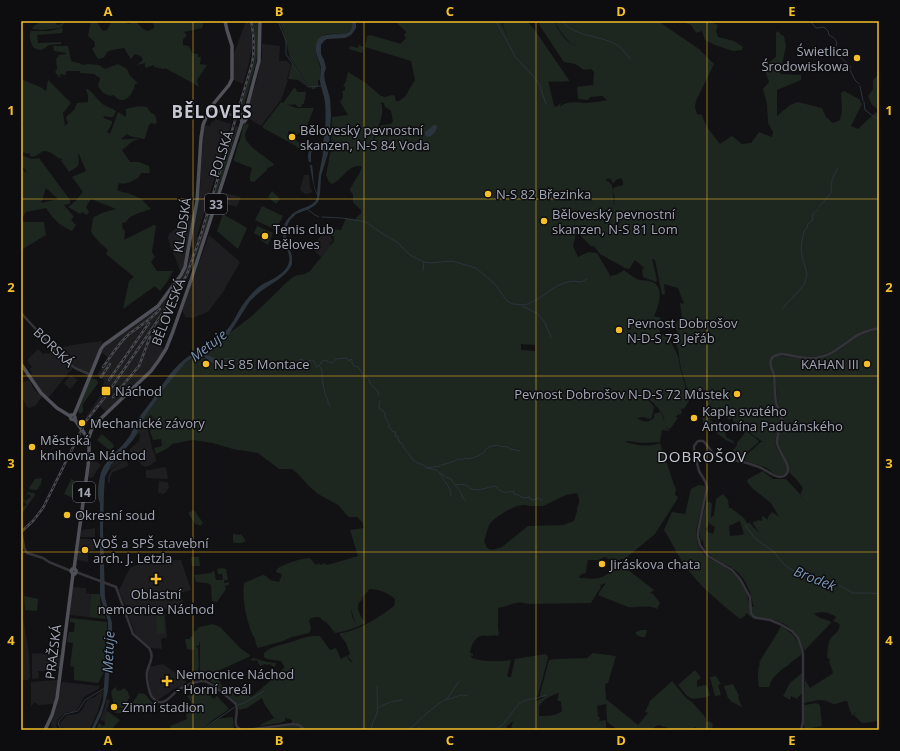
<svg xmlns="http://www.w3.org/2000/svg" width="900" height="751" viewBox="0 0 900 751" font-family="'Open Sans',sans-serif">
	<rect width="100%" height="100%" fill="#121214"/>
	<g fill="#1e1e21">
		<polygon points="246,21 249,21 253,45 252,34 250,21 252,21 254,29 255,45 253,64 201,237 196,259 178,300 155,335 163,341 161,346 164,349 150,370 106,412 100,406 86,422 44,508 32,523 21,534 21,531 36,516 44,503 86,417 105,388 102,386 105,381 97,375 109,358 102,353 103,350 107,344 112,340 159,307 182,277 186,269 190,255 191,255 194,248 191,247 193,235 190,235 185,261 182,270 180,271 175,256 174,256 168,238 169,234 181,224 183,220 186,215 196,215 200,190 201,167 203,145 204,144 202,142 203,132 204,125 210,126 212,121 214,122 215,119 231,124 197,236 199,236 252,59 252,48 248,67 243,84 234,80 233,56"/>
		<polygon points="262,44 280,46 279,61 287,61 291,65 287,79 288,80 281,100 261,126 248,118 246,113 257,79 261,59 262,59"/>
		<polygon points="304,175 309,175 310,187 313,192 307,194 305,194 300,190"/>
		<polygon points="225,193 241,197 237,207 222,203"/>
		<polygon points="325,229 329,232 332,236 331,238 333,240 329,244 331,246 321,257 311,247 322,235 321,233"/>
		<polygon points="209,235 240,262 223,292 208,312 192,318 188,317 186,318 182,310"/>
		<polygon points="102,341 101,348 90,373 87,372 70,364 66,360 56,349 72,345"/>
		<polygon points="38,349 43,354 47,353 49,354 52,349 60,357 72,367 72,369 71,371 70,371 49,397 47,397 39,389 30,375 32,373 29,369 32,367 28,362 28,359"/>
		<polygon points="71,375 78,380 70,389 64,383"/>
		<polygon points="29,380 34,389 42,397 35,406 29,408 26,406 21,395 21,383"/>
		<polygon points="148,412 154,419 148,431 151,442 152,449 155,454 156,461 151,465 146,467 142,465 129,450 139,441 140,435 138,433"/>
		<polygon points="121,453 123,455 120,458 123,461 108,471 113,463"/>
		<polygon points="91,458 101,465 92,478 90,478 88,477"/>
		<polygon points="123,461 127,461 128,466 113,472 110,477 110,483 108,483 108,476 111,470"/>
		<polygon points="165,467 166,468 168,478 166,479 146,478 146,470 150,470"/>
		<polygon points="159,481 167,482 168,483 169,488 164,494 158,493"/>
		<polygon points="95,528 95,537 80,537 82,530"/>
		<polygon points="80,539 95,539 95,550 88,551 88,562 77,560"/>
		<polygon points="181,560 191,590 180,593 185,607 179,610 175,609 173,611 168,609 146,607 130,607 130,605 125,605 119,590 130,568 145,561"/>
		<polygon points="73,587 86,588 86,593 91,594 89,617 69,615"/>
		<polygon points="126,609 165,613 167,638 162,638 161,640 162,649 151,648 136,635"/>
		<polygon points="21,618 23,618 29,653 30,678 28,680 21,680"/>
		<polygon points="32,653 61,655 60,668 54,668 54,671 38,671 39,678 32,679"/>
		<polygon points="163,664 174,672 186,677 186,684 174,689 158,700 155,699 151,694 148,674 149,667"/>
		<polygon points="58,680 54,704 38,705 35,702 31,706 31,682 43,681"/>
		<polygon points="62,682 100,686 98,689 84,697 77,710 73,712 67,712 61,716 57,721 56,727 58,728 59,730 52,730 51,723 56,709"/>
		<polygon points="103,690 102,696 98,711 89,730 64,730 59,724 60,723 67,715 78,714 82,710 85,704 88,699 95,697"/>
		<polygon points="106,699 110,700 104,721 100,720 105,707"/>
	</g>
	<g fill="#1e2620" fill-rule="evenodd">
		<path d="M 42,21 L 48,22 L 49,21 L 56,21 L 56,24 C 59,26 61,23 64,23 L 62,27 L 60,28 L 42,30 L 33,29 L 32,28 L 34,26 Z"/>
		<path d="M 91,21 L 96,21 L 102,30 L 104,31 L 107,30 L 112,21 L 125,21 L 128,24 L 131,23 L 135,21 L 143,29 L 148,31 L 154,28 L 154,25 L 152,22 L 204,21 L 202,28 L 184,32 L 187,36 L 183,39 L 183,45 L 189,46 L 192,53 L 198,54 L 198,57 L 201,57 L 200,64 L 207,65 L 197,80 L 199,87 C 188,80 176,74 165,68 L 164,69 L 154,67 L 154,65 L 145,68 L 145,63 L 137,65 L 143,60 C 142,56 139,55 135,54 L 131,59 L 124,48 L 112,50 L 107,52 C 105,58 103,58 98,59 L 92,49 L 95,46 L 94,41 L 88,36 Z"/>
		<path d="M 252,21 L 258,21 L 258,50 L 256,63 L 242,112 L 241,114 L 238,115 C 247,83 260,55 252,21 Z"/>
		<path d="M 279,21 L 352,21 L 352,28 C 345,37 340,33 330,34 C 328,34 326,35 324,35 L 316,53 L 321,70 L 320,80 L 318,80 L 318,87 L 316,87 L 315,89 L 312,89 L 311,86 L 309,87 L 290,58 L 283,30 Z"/>
		<path d="M 395,21 L 501,21 L 502,25 L 506,33 L 507,34 L 504,28 L 502,21 L 527,21 L 534,29 L 569,80 L 569,81 C 563,82 556,81 550,82 L 548,81 L 549,84 L 554,106 L 556,107 L 561,103 L 560,107 C 568,100 575,103 585,103 C 592,102 599,102 607,100 L 602,96 L 590,97 L 588,100 L 578,99 L 577,87 L 593,85 L 594,72 L 591,69 C 579,71 584,68 575,64 C 572,63 568,63 564,62 L 540,26 L 538,21 L 554,21 C 558,30 567,45 578,46 C 576,45 574,45 572,44 C 567,40 558,29 555,22 L 557,24 L 557,21 L 658,21 L 699,49 L 714,64 L 696,101 L 695,107 L 697,114 L 702,115 C 705,126 713,135 720,144 L 732,136 L 742,144 L 751,143 L 759,132 L 772,137 L 773,132 L 768,123 L 767,104 L 763,89 L 769,82 L 766,73 L 766,65 L 776,57 L 776,33 L 778,31 L 781,35 L 784,36 L 786,46 L 780,74 L 801,75 L 801,80 L 777,90 L 777,116 L 790,105 L 798,102 L 822,108 L 826,117 L 833,123 L 840,120 L 842,110 L 841,93 L 844,91 L 859,99 L 862,104 L 851,126 L 858,129 L 876,112 L 879,115 L 879,327 L 861,332 L 840,347 L 820,356 L 807,357 L 780,354 L 771,359 C 772,372 773,385 775,399 C 776,406 781,412 781,419 C 782,423 779,427 778,431 C 776,435 775,441 776,446 C 778,453 795,470 783,475 C 777,478 771,471 767,468 C 761,465 751,463 744,460 L 743,458 L 745,456 L 761,442 L 763,442 L 733,421 L 732,417 L 730,420 L 721,414 L 720,416 L 716,414 L 713,415 L 713,416 L 710,420 L 713,422 L 720,423 L 719,427 L 720,430 L 725,432 L 726,437 L 733,441 L 735,444 L 726,440 L 722,437 L 703,423 L 702,418 L 706,415 L 706,395 L 707,391 L 705,390 L 696,397 L 690,398 L 681,369 L 678,349 L 672,336 L 678,334 L 675,326 L 677,321 L 682,318 L 680,303 L 684,304 L 678,288 L 664,284 L 665,294 L 662,295 L 655,260 L 652,259 L 657,280 L 656,282 L 643,277 L 642,270 L 644,268 L 641,265 L 635,260 L 629,269 L 625,268 L 600,254 L 594,246 L 591,246 L 580,235 L 576,234 L 573,246 L 578,257 L 588,252 L 597,253 L 611,277 L 611,276 L 618,274 L 624,270 C 628,273 633,277 637,279 C 641,281 646,280 649,281 C 666,284 659,306 654,316 L 661,318 L 659,324 L 660,333 L 669,338 L 677,354 L 679,360 L 680,368 L 688,396 L 689,401 L 684,409 L 683,408 L 681,410 L 682,412 L 680,415 L 678,414 L 676,417 L 678,418 L 670,429 C 664,427 665,421 663,416 C 660,409 653,403 648,398 L 645,399 L 649,401 L 654,407 L 652,417 L 650,419 L 643,417 L 637,418 C 643,422 648,423 654,418 L 654,414 L 660,412 C 665,418 663,425 670,431 L 662,430 L 660,442 L 643,443 L 627,441 L 626,442 C 638,446 648,447 660,443 L 674,485 L 675,486 L 676,491 L 675,492 L 675,495 L 677,496 L 678,498 L 655,534 L 627,557 L 624,559 L 620,559 L 620,560 L 611,560 L 605,557 L 598,560 L 588,560 L 586,572 L 585,573 L 580,575 L 579,578 C 586,578 594,580 602,577 C 609,574 615,568 623,568 L 623,566 L 654,590 L 650,593 L 653,594 L 660,603 L 657,609 C 648,604 638,608 628,607 L 598,595 L 601,590 L 606,583 L 600,585 L 601,587 L 591,603 L 529,604 C 525,603 520,602 516,603 C 510,604 506,607 500,607 L 498,609 L 498,628 L 499,634 L 498,634 L 498,636 C 495,635 491,636 488,636 C 484,636 484,635 481,636 C 474,638 471,646 470,653 L 473,654 L 473,656 L 470,655 L 472,658 C 484,662 498,662 511,660 L 507,676 L 509,677 L 511,677 L 515,659 L 545,654 L 547,655 L 548,658 L 538,695 L 536,698 L 536,701 L 545,697 L 541,697 L 540,694 L 549,660 L 555,659 L 587,658 L 593,653 L 616,656 L 608,683 L 605,684 L 606,699 L 638,725 L 648,713 L 645,712 L 648,706 L 650,701 L 672,681 L 686,698 L 692,702 L 706,718 L 706,722 L 709,721 L 713,724 L 712,730 L 694,730 L 696,727 L 688,730 L 671,730 L 668,728 L 658,725 L 651,730 L 618,730 L 607,722 L 607,718 L 606,704 L 597,706 L 598,717 L 600,717 L 599,721 L 606,720 L 606,730 L 518,730 L 511,729 L 513,721 L 506,727 L 509,729 L 508,730 L 256,730 L 292,725 L 292,720 L 285,718 L 285,721 L 280,723 L 260,726 L 260,725 L 274,718 L 265,705 L 262,698 L 247,708 L 239,710 L 237,703 L 207,678 L 215,674 L 227,694 L 232,692 L 236,697 L 240,695 L 245,691 L 251,697 L 261,689 L 263,687 L 269,682 L 274,675 L 280,672 L 284,668 L 284,666 L 281,661 L 267,659 L 264,657 L 264,653 C 271,646 282,645 291,642 C 301,639 310,635 320,636 L 330,650 L 336,648 L 341,659 L 346,656 L 351,662 L 353,662 L 347,656 L 350,654 L 346,643 L 340,635 L 340,633 C 357,632 381,616 394,606 L 395,599 C 389,593 378,589 369,589 C 368,594 362,594 362,600 C 353,606 361,616 365,623 L 357,627 L 354,619 L 351,609 L 352,616 L 357,627 L 345,631 L 335,633 L 327,623 L 321,619 L 321,618 C 318,616 311,617 309,620 L 311,629 L 309,633 L 292,637 L 283,641 L 258,648 C 255,644 256,640 254,636 L 253,636 C 246,620 242,600 244,583 L 263,575 L 266,576 L 270,580 L 279,582 L 282,574 L 276,572 L 277,569 C 285,563 300,559 310,558 L 315,564 L 317,565 L 319,563 L 320,565 L 325,563 L 326,565 L 331,564 L 358,556 L 350,530 L 364,528 L 363,523 L 357,517 L 349,517 L 345,513 L 338,505 L 318,494 L 310,487 L 298,474 L 292,469 L 279,469 L 258,453 L 233,449 L 213,443 L 192,440 L 172,444 L 168,448 L 156,454 L 154,448 L 162,446 L 161,439 L 153,440 L 150,431 L 155,419 L 150,414 L 143,427 L 133,440 L 137,433 L 138,428 L 142,421 L 164,389 L 186,362 L 220,340 L 252,316 L 286,283 L 293,277 L 298,275 L 305,274 L 310,271 L 334,241 L 334,237 L 327,231 L 329,229 L 341,230 L 346,218 L 356,219 L 357,217 L 361,213 L 361,210 L 353,202 L 353,194 L 350,191 L 350,189 L 359,174 L 362,167 C 352,161 342,180 332,184 L 329,182 L 326,175 L 331,149 L 332,117 L 348,115 L 340,102 C 343,98 344,96 342,91 L 345,90 L 345,87 L 343,86 L 346,81 L 348,72 L 366,83 L 381,96 L 385,97 L 392,95 L 395,96 L 395,99 L 396,101 L 399,101 L 403,98 L 404,98 C 408,93 411,85 415,80 L 411,61 L 365,47 L 367,36 L 370,35 L 402,44 L 401,43 L 406,38 L 404,35 L 406,33 L 405,30 L 404,30 ZM 381,102 L 384,103 C 384,108 389,108 391,111 L 393,121 L 391,124 L 382,125 L 380,126 L 372,144 C 375,130 386,117 381,102 ZM 610,178 L 612,182 L 613,183 L 616,180 L 621,178 C 623,180 623,183 623,185 L 615,187 L 612,189 L 615,198 L 614,205 L 612,185 L 609,182 L 605,180 ZM 521,344 L 535,345 L 535,351 L 521,350 ZM 577,493 L 579,499 L 579,503 L 577,508 L 577,511 L 574,521 L 563,525 L 528,526 L 502,547 L 492,550 L 487,548 L 484,541 L 489,525 L 493,520 L 506,511 L 517,506 L 523,505 L 532,506 L 543,506 L 566,495 ZM 559,693 L 557,700 L 561,702 L 562,711 C 556,716 547,716 539,716 L 539,706 C 545,698 550,696 559,693 Z"/>
		<polygon points="681,21 708,21 718,25 716,31 718,37 734,41 743,47 742,50 733,51 715,45 705,40 702,31 696,33 691,25"/>
		<path d="M 62,28 L 63,29 L 62,33 L 37,35 L 38,43 L 61,42 L 61,44 L 49,45 C 42,49 44,52 34,48 C 31,44 28,36 31,31 L 48,31 Z"/>
		<polygon points="359,45 364,47 362,53 349,49 350,46 358,48"/>
		<path d="M 53,46 L 68,46 L 71,60 L 73,62 L 79,63 L 83,65 L 89,64 L 99,65 L 105,69 L 118,64 L 127,69 L 130,76 L 138,83 L 135,84 C 134,91 127,104 118,99 C 116,98 115,96 113,95 L 110,96 L 103,93 L 98,86 L 100,78 L 94,74 L 80,73 L 80,71 L 66,71 L 66,75 L 60,74 L 60,78 L 55,72 L 57,69 L 56,59 L 59,55 L 66,54 L 66,53 L 54,51 Z"/>
		<polygon points="292,63 306,86 298,80 288,79"/>
		<polygon points="879,74 879,110 872,105 868,96 873,89 873,80"/>
		<path d="M 21,79 L 40,87 L 46,91 L 48,80 L 71,103 L 63,113 L 65,126 L 68,123 L 66,117 L 74,110 L 77,103 L 88,102 L 88,95 L 86,90 L 87,89 C 93,92 97,100 104,105 C 107,107 112,108 116,111 L 113,117 L 109,117 L 104,116 L 103,117 L 104,118 L 112,121 L 112,124 L 107,132 L 110,134 L 118,112 L 126,117 L 126,109 C 134,107 139,105 147,107 L 150,112 L 155,115 L 157,122 L 155,124 L 151,123 L 149,125 L 145,138 L 144,139 C 137,137 132,138 127,134 L 121,139 C 127,140 133,138 139,139 L 133,141 L 122,150 L 130,162 L 139,162 L 149,166 L 150,173 L 141,173 L 139,177 C 133,181 127,185 119,183 L 117,190 L 125,193 L 125,192 L 142,199 L 145,203 L 151,209 C 143,212 130,214 126,222 L 122,223 L 123,230 L 124,229 L 125,232 L 124,240 L 154,225 L 156,226 L 152,252 L 155,257 L 151,262 L 157,271 L 173,271 L 167,282 L 160,291 L 155,286 L 123,309 L 129,281 L 134,277 L 106,254 L 108,250 L 100,243 L 93,235 L 91,231 L 93,219 L 94,217 L 102,213 L 116,209 L 91,199 L 86,207 L 89,212 L 87,215 L 82,212 L 80,214 L 68,207 L 77,200 L 77,199 L 83,192 L 72,177 L 86,171 L 79,154 L 78,154 L 79,160 L 78,166 L 69,172 L 65,166 L 61,161 L 63,159 C 56,159 53,151 43,151 C 38,154 36,158 30,156 L 30,154 L 21,152 L 21,125 L 25,125 L 21,124 L 21,108 L 23,105 L 26,105 L 23,105 L 21,107 Z"/>
		<polygon points="294,88 296,89 297,92 306,92 305,100 304,100 304,104 302,104 301,107 298,107 295,104 291,105 286,104 296,108 314,108 304,134 301,132 297,135 295,132 288,131 288,135 298,142 301,143 300,147 298,148 296,146 265,129 262,127 281,102 283,103"/>
		<path d="M 245,124 L 249,124 C 248,128 245,132 245,136 C 246,146 267,158 274,164 L 273,166 L 272,166 L 270,167 L 267,168 L 267,170 L 254,182 L 250,181 L 250,176 L 252,168 L 234,161 L 234,159 L 238,144 L 240,141 L 240,140 L 243,126 Z"/>
		<polygon points="236,126 238,127 235,136 196,259 201,237 231,138 233,137"/>
		<path d="M 21,155 L 32,159 L 39,158 L 70,200 L 70,203 L 69,204 L 64,205 L 74,217 L 71,220 L 76,225 L 72,231 C 60,226 53,219 46,208 L 26,212 L 21,219 L 21,169 L 27,173 L 25,169 L 21,167 ZM 46,188 L 58,199 L 41,203 Z"/>
		<polygon points="272,191 280,199 276,204 268,197"/>
		<polygon points="262,206 283,216 276,230 255,220"/>
		<polygon points="223,214 247,228 238,249 217,231"/>
		<polygon points="21,222 44,222 46,235 21,250"/>
		<polygon points="257,226 273,233 268,245 260,240 262,238 254,233"/>
		<path d="M 879,329 L 879,722 L 876,721 L 872,722 L 862,723 L 854,715 L 857,711 L 852,716 L 847,701 C 842,701 838,704 834,704 C 830,703 826,700 821,700 C 816,700 810,702 804,703 L 805,680 L 808,685 L 810,688 L 832,674 L 833,672 L 829,662 L 830,659 L 827,658 C 828,652 827,643 831,638 C 835,633 838,633 840,625 L 838,623 L 833,621 L 835,619 L 836,617 C 830,612 820,611 814,614 L 820,618 L 830,621 L 831,623 L 804,651 C 803,647 801,641 798,637 C 789,623 771,616 754,619 L 746,613 L 745,616 L 740,619 C 719,602 698,585 683,563 C 676,552 671,541 664,530 L 672,512 L 685,514 L 691,489 L 699,485 L 705,486 L 706,489 L 696,531 L 698,545 L 702,552 L 708,558 L 725,567 L 733,573 L 740,580 L 747,592 L 749,603 L 753,607 L 755,605 L 753,605 C 751,592 746,579 735,570 C 723,561 703,558 703,540 L 701,542 L 699,530 L 706,503 L 707,502 L 710,502 L 712,504 L 711,517 L 712,518 L 712,517 L 714,515 L 716,499 L 723,494 L 728,500 L 729,508 L 731,508 L 743,517 L 748,524 L 749,522 L 754,528 L 759,532 L 753,524 L 754,521 L 756,522 L 758,520 L 762,521 L 762,517 L 763,516 L 768,520 L 768,517 L 772,512 L 779,517 L 771,503 L 753,489 L 747,482 L 748,479 L 763,471 L 773,479 L 785,479 L 787,480 L 798,492 L 806,504 L 799,493 L 803,494 L 801,493 L 803,488 L 797,480 L 790,473 L 789,470 L 788,464 L 778,446 L 778,436 L 783,423 L 783,418 L 778,405 L 774,373 L 772,366 L 772,359 L 777,356 L 780,356 L 807,359 L 821,358 L 841,349 L 857,336 L 862,334 ZM 740,521 L 744,534 C 738,536 736,535 730,536 L 729,526 ZM 709,522 L 710,524 L 715,527 L 713,534 L 708,532 L 705,529 L 708,526 Z"/>
		<polygon points="91,378 97,380 98,383 83,404 83,412 80,414 78,411 90,379"/>
		<polygon points="745,430 758,440 759,442 740,458 732,452 737,445 737,443 744,434"/>
		<path d="M 102,434 L 113,444 L 114,447 C 112,449 111,450 108,449 L 97,440 Z"/>
		<polygon points="42,478 41,484 37,490 34,490 30,489 29,488 35,479"/>
		<polygon points="71,479 84,485 83,489 78,500 64,494"/>
		<polygon points="28,492 34,493 35,495 21,515 22,512 21,508 27,505 24,501 21,503 24,499 25,501 31,497 29,494 26,496"/>
		<polygon points="194,510 203,523 200,526 197,524 196,525 188,513"/>
		<polygon points="233,534 240,535 241,534 246,541 242,543 234,543 233,541"/>
		<polygon points="191,557 199,557 200,566 192,566"/>
		<polygon points="221,568 226,569 228,580 225,580 224,581 224,583 229,582 229,585 225,586 226,589 217,602 212,601 211,585 207,583 196,582 194,575 211,573 213,571 214,571 216,580 223,580 222,574 218,574 217,569"/>
		<polygon points="91,594 100,594 100,602 106,619 89,617"/>
		<polygon points="24,596 38,599 37,611 25,610"/>
		<polygon points="156,616 164,616 165,633 157,633"/>
		<polygon points="70,618 107,622 107,630 104,672 98,683 74,680 74,667 70,666 73,643 67,642 69,632 74,632 75,623 70,622"/>
		<polygon points="213,624 220,627 240,648 250,655 249,657 200,679 200,642 199,642 199,645 196,646 196,647 198,648 199,665 198,673 195,674 194,672 194,650 187,649 185,639 190,639 190,637 193,636 194,631 196,631 199,627"/>
		<path d="M 781,626 C 792,632 802,642 801,655 L 790,663 L 789,663 L 790,664 C 781,670 772,676 769,687 L 759,687 C 758,680 757,670 760,663 L 759,663 C 766,650 775,638 781,626 Z"/>
		<path d="M 642,630 L 646,630 L 647,631 L 645,637 C 642,638 638,636 636,634 L 636,632 Z"/>
		<polygon points="254,658 267,662 276,663 275,667 269,664 267,665 265,664 260,666 257,660 253,661 250,659"/>
		<polygon points="695,670 701,678 697,681 697,687 704,685 707,686 710,696 708,696 707,697 693,699 687,696 678,685"/>
		<polygon points="802,673 802,693 797,699 791,696 790,700 783,696 790,683"/>
		<polygon points="716,676 721,684 718,685 721,695 715,696 710,677"/>
		<polygon points="733,684 739,696 738,697 742,707 732,702 728,698 724,686"/>
		<path d="M 117,687 L 116,690 C 120,691 122,690 124,688 L 128,692 L 129,696 L 130,696 L 129,699 L 128,699 L 126,707 L 125,708 L 117,708 L 117,709 L 127,710 L 130,707 L 139,693 L 145,694 L 154,705 L 141,713 L 115,713 L 116,709 L 114,711 L 112,711 L 113,701 L 111,692 L 113,689 Z"/>
		<path d="M 204,690 L 214,699 L 217,696 C 221,701 225,704 229,709 L 213,720 L 202,730 L 191,730 L 190,728 L 186,730 L 172,730 L 170,726 L 187,719 L 186,714 L 191,712 L 193,709 L 190,700 L 187,696 Z"/>
		<polygon points="816,703 820,705 822,726 806,729 804,727 804,706 805,705"/>
		<polygon points="107,711 120,720 111,730 96,730 99,723 103,726 105,725 104,719"/>
		<polygon points="231,717 233,718 234,729 232,730 204,730 217,719"/>
	</g>
	<g fill="#2b343c">
		<path d="M 352,21 L 356,21 L 356,28 L 351,35 L 345,38 L 327,39 L 324,41 L 321,45 L 321,54 L 324,60 L 326,68 L 324,74 L 325,81 L 330,98 L 331,115 L 329,150 L 321,176 L 320,194 L 318,202 L 314,206 L 309,209 L 296,214 L 290,220 L 285,230 L 286,238 L 292,256 L 292,264 L 290,268 L 286,273 L 279,279 L 261,291 L 250,301 L 229,334 L 186,362 L 164,389 L 142,421 L 138,428 L 137,433 L 133,440 L 111,465 L 105,477 L 104,492 L 103,530 L 105,598 L 112,623 L 112,632 L 108,691 L 102,713 L 94,730 L 91,730 L 100,710 L 103,701 L 108,628 L 108,621 L 101,599 L 100,594 L 100,503 C 96,496 99,477 102,470 C 108,457 121,449 129,437 C 132,433 133,428 135,424 C 140,415 147,407 153,399 C 162,385 172,369 185,359 C 197,349 214,344 225,332 C 235,322 239,307 249,297 C 252,293 256,289 260,286 C 269,280 281,277 287,267 C 295,255 280,242 283,229 C 284,222 291,214 297,211 C 304,207 318,205 317,195 C 316,192 314,189 314,186 C 312,179 311,172 310,165 L 312,165 C 314,174 312,184 317,193 L 319,174 L 323,154 L 322,147 L 315,148 L 311,153 L 311,162 L 309,162 C 306,150 311,146 322,145 C 326,137 326,111 325,102 C 324,95 321,88 320,81 C 320,77 321,72 321,68 C 320,61 315,55 316,47 C 318,22 355,47 352,21 Z"/>
		<path d="M 434,125 L 436,125 L 437,127 C 436,132 433,136 427,137 L 425,135 L 425,132 Z"/>
		<path d="M 206,355 L 215,358 L 219,362 L 215,364 C 211,362 206,359 204,356 Z"/>
	</g>
	<g fill="none" stroke-linecap="round" stroke-linejoin="round">
		<g stroke="#2b343c" stroke-width="1">
			<polyline points="245,21 247,21"/>
			<polyline points="278,21 286,41 286,54 308,87 321,86"/>
			<polyline points="496,21 516,58 536,79 540,86 546,104"/>
			<path d="M 563,21 C 572,37 601,35 617,45 C 622,48 626,54 630,59"/>
			<polyline points="810,21 816,28 824,27 828,31 829,35 834,38"/>
			<path d="M 835,39 L 837,43 L 835,49 C 838,58 846,60 851,68"/>
			<polyline points="850,70 855,80 859,84"/>
			<polyline points="860,86 863,101"/>
			<polyline points="864,102 865,110 874,117 879,119"/>
			<polyline points="819,207 831,193 832,180 835,173 838,168"/>
			<polyline points="307,209 315,215 319,217"/>
			<polyline points="322,217 342,218 366,222 380,232 397,242 410,255 424,262 431,263 452,261 476,268 495,284 507,301 513,304 522,305 528,304 536,300 557,286 564,283 573,281 581,282 587,279"/>
			<polyline points="423,271 424,262"/>
			<polyline points="523,306 538,314 545,323 551,337"/>
			<polyline points="783,308 804,285 807,274 802,256 801,248 802,241 804,231 807,228 808,224 812,221 813,214 817,210"/>
			<path d="M 217,361 L 218,362 C 225,358 230,357 237,360"/>
			<polyline points="237,363 254,369 259,370 291,368 298,364 299,360 302,359 303,360 303,362 305,362 313,360 317,367 319,366 322,361 326,360 328,362 333,363 336,359 347,358 349,361 351,359 352,360 352,363 354,366 358,367 363,374 369,379 370,383 378,392 379,395"/>
			<polyline points="320,367 322,370 322,378"/>
			<polyline points="322,379 325,394 328,400 328,403 331,407"/>
			<path d="M 380,401 L 379,408 L 385,413 L 385,417 L 389,424 L 389,427 L 393,432 L 396,432 L 395,436 L 396,437 L 398,436 L 398,440 L 399,440 L 400,443 L 402,443 C 403,450 410,453 412,459 L 419,464 L 422,464 L 427,468 L 440,466"/>
			<path d="M 441,465 C 447,463 453,463 458,459 L 462,460 L 464,458 L 469,459 L 478,456 L 483,453 L 485,451 L 486,449 L 489,447 L 496,445 L 500,446 L 508,447 L 510,449 L 520,451"/>
			<path d="M 427,468 L 436,470 L 446,477 L 451,479 L 455,485 C 460,484 469,484 471,489 L 478,490 L 495,486 C 502,493 504,493 514,491 L 514,494 L 518,495 L 523,498 L 530,497 L 530,499 L 533,500 L 539,498 L 542,501"/>
			<path d="M 440,474 C 444,481 451,487 451,496"/>
			<path d="M 455,485 C 458,488 462,492 462,497 L 465,500"/>
			<polyline points="745,525 754,537 761,543 773,551 777,556 783,563 790,569 802,574 837,584 853,593 871,593 879,594"/>
			<polyline points="447,699 459,681"/>
			<polyline points="238,705 244,703 264,691"/>
			<path d="M 378,708 C 385,703 393,701 402,700"/>
			<path d="M 371,729 C 372,723 375,719 377,713 C 378,707 377,694 377,687"/>
			<polyline points="412,729 420,728 425,730"/>
			<polyline points="62,730 58,724 59,721 65,714 78,711 85,700 105,688"/>
			<polyline points="203,730 213,722 235,707"/>
			<polyline points="369,730 371,729 374,730"/>
			<path d="M 406,730 C 414,728 419,719 426,714 C 431,710 441,701 447,699 C 449,699 451,699 453,698 C 459,695 462,694 468,696"/>
			<path d="M 492,730 C 505,728 511,712 519,704 C 525,699 530,700 537,698 C 540,697 543,696 546,695"/>
		</g>
		<g stroke="#333339" stroke-width="2.5">
			<polyline points="210,108 241,118"/>
			<polyline points="21,313 64,360 75,368 91,375"/>
			<path d="M 21,533 C 24,539 22,547 27,553 L 43,558 L 49,562 L 71,571"/>
			<path d="M 76,572 L 116,587 L 133,634 L 149,648 C 155,657 149,663 147,672 C 146,677 149,695 153,698 C 163,709 170,696 178,690 C 182,687 198,680 204,681 C 211,682 230,699 236,704 C 240,714 228,730 246,730 L 293,724 L 299,725 L 305,730"/>
			<polyline points="362,730 365,729 368,730"/>
			<path d="M 801,730 L 803,722 L 803,654 L 801,646 L 798,638 L 792,631 L 780,624 L 770,620 L 757,618 L 754,617 L 751,613 L 750,597 L 740,579 L 732,570 L 708,556 L 700,545 L 698,537 L 698,531 L 707,488 L 705,481 L 699,471 L 694,451 L 694,446 L 698,441 L 703,441 C 708,445 711,453 717,457 C 722,460 733,459 738,461 C 745,462 752,464 759,467 C 766,469 776,480 784,476 C 796,469 778,453 777,443 C 776,433 782,428 782,420 C 782,414 779,411 777,406 C 774,396 775,385 774,375 C 773,370 769,366 771,360 C 772,356 776,355 781,354 C 792,355 803,359 815,358 C 831,356 843,345 856,336 C 862,332 871,330 879,328"/>
		</g>
		<g stroke="#4f5058" stroke-width="3.5">
			<polyline points="242,122 241,118 242,115 245,114 259,61 260,21"/>
			<polyline points="21,364 41,393 57,408 70,416"/>
			<polyline points="75,417 75,420 87,437 85,439 86,441 89,443"/>
			<polyline points="75,420 71,419 70,416 71,415 74,415 77,408 101,349 104,345 158,306 181,275 185,267 197,201 201,138 203,125 210,108 229,85 232,79 232,46 227,30 225,21"/>
			<polyline points="89,437 91,431 94,425 151,371 159,360 166,349 172,334 191,280 241,125 242,122 244,122 247,118 245,114"/>
			<polyline points="73,574 75,574 76,572 76,570 74,569 88,466 89,456 89,443"/>
			<polyline points="45,730 52,715 57,698 73,574 71,571 72,569 74,569"/>
		</g>
		<defs>
			<g id="rail">
				<path d="M 103,367 C 111,356 118,344 128,335 C 139,326 151,320 160,309"/>
				<polyline points="101,377 110,364"/>
				<polyline points="109,380 149,323"/>
				<polyline points="113,397 139,366 150,337"/>
				<path d="M 21,532 L 33,521 L 43,508 L 86,421 L 105,397 L 167,307 L 178,291 L 187,274 L 199,241 L 252,64 C 255,49 254,35 251,21"/>
			</g>
		</defs>
		<use href="#rail" stroke="#4a4b52" stroke-width="2.5"/>
		<use href="#rail" stroke="#0d0d0f" stroke-width="1" stroke-dasharray="3" stroke-linecap="butt"/>
	</g>
	<path fill="none" stroke="#f4bf29" stroke-width="1" stroke-opacity="0.55" d="M 193,21 L 193,730M 364,21 L 364,730M 536,21 L 536,730M 707,21 L 707,730M 21,199 L 879,199M 21,376 L 879,376M 21,552 L 879,552"/>
	<g fill="#f4bf29" stroke="#0d0d0f" stroke-width="1.5">
		<circle cx="857" cy="58" r="4"/>
		<circle cx="292" cy="137" r="4"/>
		<circle cx="488" cy="194" r="4"/>
		<circle cx="544" cy="221" r="4"/>
		<circle cx="265" cy="236" r="4"/>
		<circle cx="619" cy="330" r="4"/>
		<circle cx="206" cy="364" r="4"/>
		<circle cx="867" cy="364" r="4"/>
		<rect x="101" y="386" width="10" height="10" rx="2"/>
		<circle cx="737" cy="394" r="4"/>
		<circle cx="694" cy="418" r="4"/>
		<circle cx="82" cy="423" r="4"/>
		<circle cx="32" cy="447" r="4"/>
		<circle cx="67" cy="515" r="4"/>
		<circle cx="85" cy="550" r="4"/>
		<circle cx="602" cy="564" r="4"/>
		<path d="M154 573h4v4h4v4h-4v4h-4v-4h-4v-4h4z"/>
		<path d="M165 675h4v4h4v4h-4v4h-4v-4h-4v-4h4z"/>
		<circle cx="114" cy="707" r="4"/>
	</g>
	<g text-anchor="middle" dominant-baseline="central" stroke-width="3" stroke-linejoin="round" paint-order="stroke">
		<g fill="#0d0d0f" stroke="#767983" stroke-width="1">
			<rect x="205" y="194" width="22" height="20" rx="3"/>
			<rect x="73" y="482" width="22" height="20" rx="3"/>
		</g>
		<g font-size="12" font-weight="bold" fill="#a3a7b5">
			<text x="216" y="204">33</text>
			<text x="84" y="492">14</text>
		</g>
		<g font-size="13" fill="#a3a7b5" stroke="#0d0d0f" text-anchor="start">
			<text x="849" y="51" text-anchor="end">Świetlica<tspan x="849" dy="15">Środowiskowa</tspan></text>
			<text x="300" y="130">Běloveský pevnostní<tspan x="300" dy="15">skanzen, N-S 84 Voda</tspan></text>
			<text x="496" y="194">N-S 82 Březinka</text>
			<text x="552" y="214">Běloveský pevnostní<tspan x="552" dy="15">skanzen, N-S 81 Lom</tspan></text>
			<text x="273" y="229">Tenis club<tspan x="273" dy="15">Běloves</tspan></text>
			<text x="627" y="323">Pevnost Dobrošov<tspan x="627" dy="15">N-D-S 73 Jeřáb</tspan></text>
			<text x="214" y="364">N-S 85 Montace</text>
			<text x="859" y="364" text-anchor="end">KAHAN III</text>
			<text x="115" y="391">Náchod</text>
			<text x="729" y="394" text-anchor="end">Pevnost Dobrošov N-D-S 72 Můstek</text>
			<text x="702" y="411">Kaple svatého<tspan x="702" dy="15">Antonína Paduánského</tspan></text>
			<text x="90" y="423">Mechanické závory</text>
			<text x="40" y="440">Městská<tspan x="40" dy="15">knihovna Náchod</tspan></text>
			<text x="75" y="515">Okresní soud</text>
			<text x="93" y="543">VOŠ a SPŠ stavební<tspan x="93" dy="15">arch. J. Letzla</tspan></text>
			<text x="610" y="564">Jiráskova chata</text>
			<text x="156" y="594" text-anchor="middle">Oblastní<tspan x="156" dy="15">nemocnice Náchod</tspan></text>
			<text x="176" y="674">Nemocnice Náchod<tspan x="176" dy="15">- Horní areál</tspan></text>
			<text x="122" y="707">Zimní stadion</text>
		</g>
		<g font-size="13" fill="#a3a7b5" stroke="#0d0d0f">
			<text transform="translate(221 154) rotate(-72)">POLSKÁ</text>
			<text transform="translate(182 225) rotate(-81)">KLADSKÁ</text>
			<text transform="translate(168 312) rotate(-69)">BĚLOVESKÁ</text>
			<text transform="translate(54 347) rotate(44)">BORSKÁ</text>
			<text transform="translate(53 652) rotate(-83)">PRAŽSKÁ</text>
		</g>
		<g font-size="14" font-style="italic" fill="#7993b1" stroke="#0d0d0f">
			<text transform="translate(208 345) rotate(-38)">Metuje</text>
			<text transform="translate(815 578) rotate(22)">Brodek</text>
			<text transform="translate(108 652) rotate(-87)">Metuje</text>
		</g>
		<g font-size="15" letter-spacing="1" fill="#c4c7d1" stroke="#0d0d0f">
			<text x="702" y="456">DOBROŠOV</text>
		</g>
		<g font-size="17" font-weight="bold" letter-spacing="1" fill="#c4c7d1" stroke="#0d0d0f">
			<text x="212" y="111">BĚLOVES</text>
		</g>
	</g>
	<rect width="900" height="751" fill="none" stroke="#0d0d0f" stroke-width="44"/>
	<rect x="22" y="22" width="856" height="707" fill="none" stroke="#f4bf29" stroke-width="1.5"/>
	<g font-size="13" text-anchor="middle" font-weight="bold" fill="#f4bf29">
		<text x="108" y="16">A</text>
		<text x="279" y="16">B</text>
		<text x="450" y="16">C</text>
		<text x="621" y="16">D</text>
		<text x="792" y="16">E</text>
		<text x="11" y="115">1</text>
		<text x="889" y="115">1</text>
		<text x="11" y="292">2</text>
		<text x="889" y="292">2</text>
		<text x="11" y="468">3</text>
		<text x="889" y="468">3</text>
		<text x="11" y="645">4</text>
		<text x="889" y="645">4</text>
		<text x="108" y="745">A</text>
		<text x="279" y="745">B</text>
		<text x="450" y="745">C</text>
		<text x="621" y="745">D</text>
		<text x="792" y="745">E</text>
	</g>
</svg>
